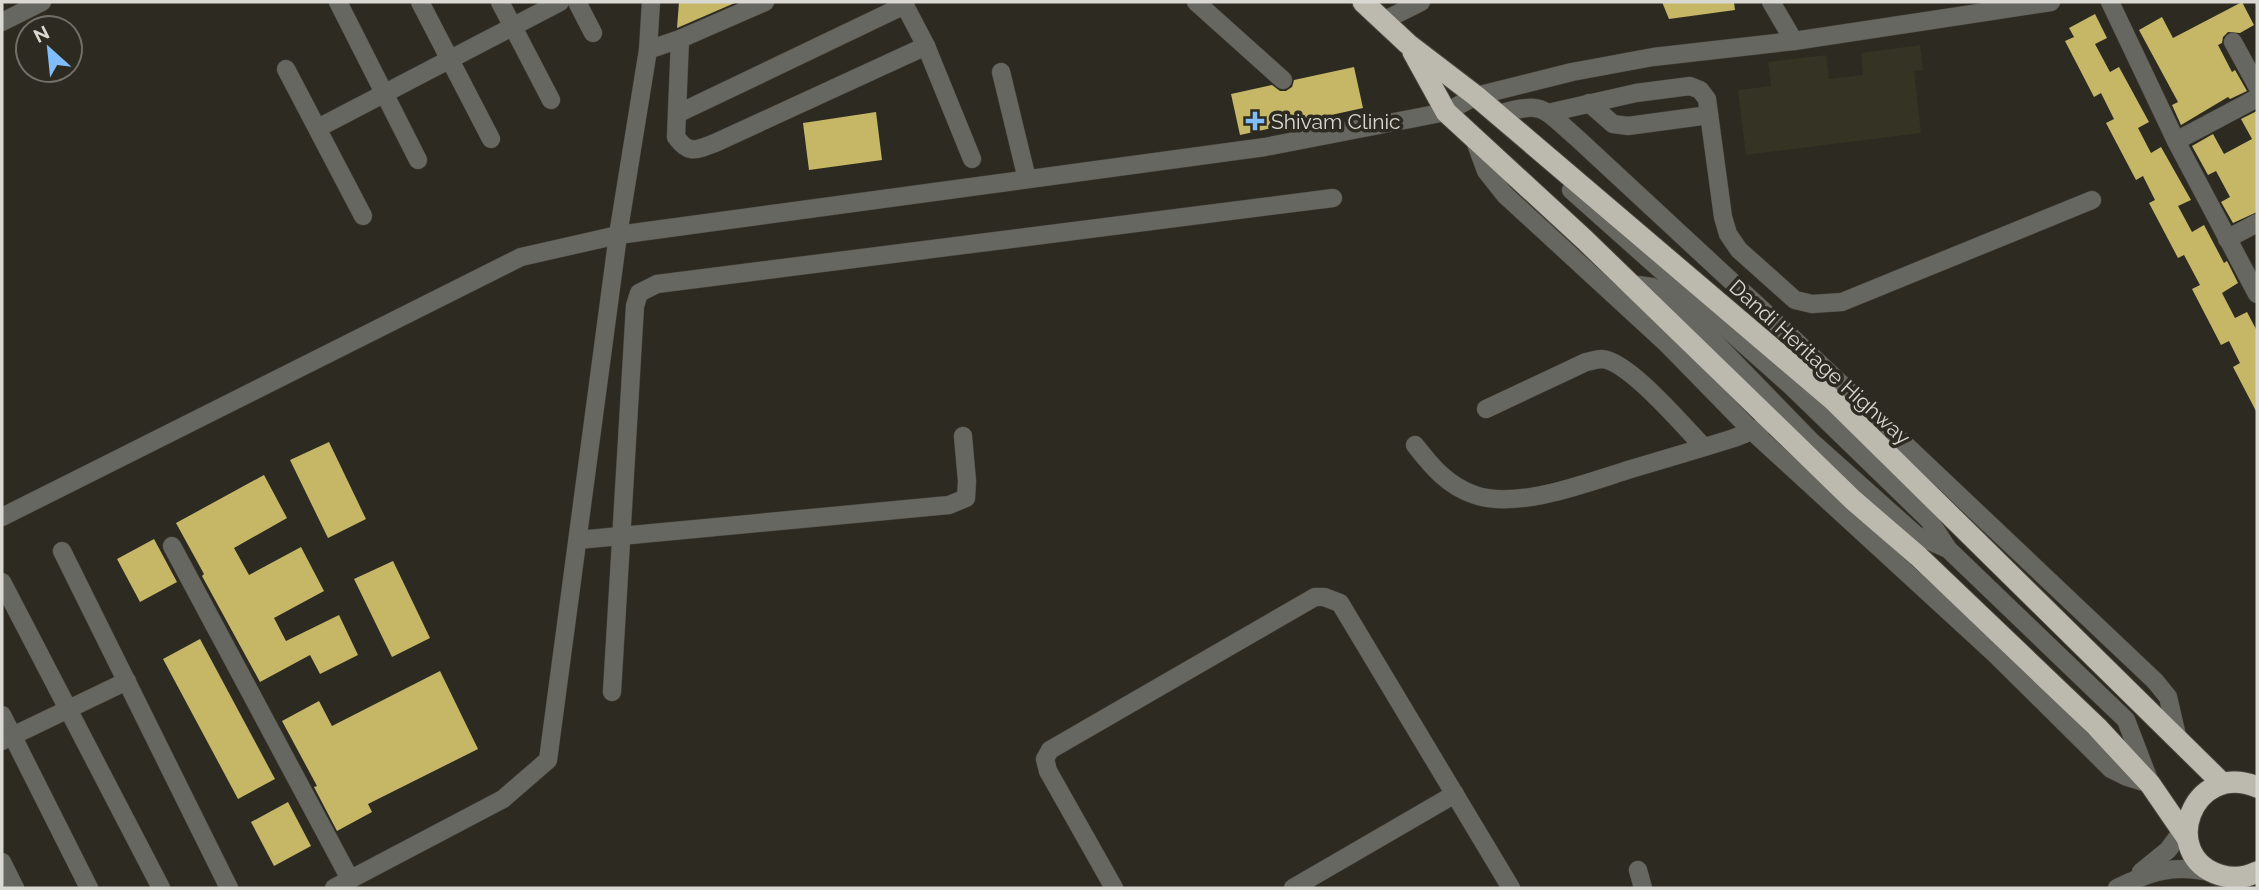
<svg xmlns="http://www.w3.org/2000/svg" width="2259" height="890" viewBox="0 0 2259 890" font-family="Raleway,sans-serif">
	<rect width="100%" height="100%" fill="#2c2a21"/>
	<polygon fill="#353323" points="1920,45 1923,70 1914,71 1921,133 1746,155 1738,90 1771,86 1768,62 1826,55 1829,79 1863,75 1861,53"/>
	<g fill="#c6b767">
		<polygon points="679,2 737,2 677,28"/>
		<polygon points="1662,2 1734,2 1735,10 1669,19"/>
		<polygon points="2242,2 2254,25 2240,33 2228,32 2223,37 2222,43 2218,45 2232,72 2235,70 2247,91 2230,99 2228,97 2181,125 2172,105 2178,102 2139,30 2162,17 2173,38"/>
		<polygon points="2095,14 2107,38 2095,44 2110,72 2119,67 2149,122 2138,128 2151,153 2161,147 2191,200 2178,206 2192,232 2204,225 2224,263 2227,261 2238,283 2222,293 2235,318 2247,312 2257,331 2257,413 2233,367 2240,363 2229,341 2221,345 2192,289 2200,285 2184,255 2178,258 2149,203 2155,200 2143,176 2136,180 2106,123 2114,119 2101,93 2094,97 2065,41 2074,37 2069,28"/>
		<polygon points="1354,67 1363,108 1240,135 1231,94 1272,85 1280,91 1286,91 1292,87 1294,80"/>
		<polygon points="2257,111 2257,212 2233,223 2221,202 2230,197 2216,171 2208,175 2192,146 2213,134 2224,154 2252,139 2241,119"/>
		<polygon points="876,112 882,160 809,170 803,123"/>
		<polygon points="329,442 366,519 328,538 290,460"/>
		<polygon points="264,475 287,518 234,548 249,575 301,547 324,591 274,618 286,641 339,615 358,655 320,674 310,655 260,682 202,576 204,574 176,523"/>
		<polygon points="154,539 177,582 140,602 117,559"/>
		<polygon points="393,561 430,638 392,657 354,579"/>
		<polygon points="200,639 275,779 238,799 163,659"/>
		<polygon points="440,671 478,749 368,804 372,812 337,831 314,787 317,786 282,721 319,701 332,726"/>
		<polygon points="288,802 311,846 274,866 251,822"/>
	</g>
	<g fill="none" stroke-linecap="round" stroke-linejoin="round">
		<defs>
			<g id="minor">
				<polyline points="338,2 418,160"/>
				<polyline points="420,2 491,139"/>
				<polyline points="500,2 551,100"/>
				<polyline points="577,2 593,33"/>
				<polyline points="903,2 926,46 972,159"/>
				<polyline points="1196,2 1283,80"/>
				<polyline points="1771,2 1794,41"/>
				<polyline points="2110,2 2176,141 2257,294"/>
				<polyline points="1383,21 1421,2"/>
				<polyline points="2,22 42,2"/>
				<path d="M 680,39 L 676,137 C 689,155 696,150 715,143 L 926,46"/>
				<polyline points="2233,42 2257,86"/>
				<polyline points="648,50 680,39 765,2"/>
				<polyline points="286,69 363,216"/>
				<polyline points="1001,72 1027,179"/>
				<polyline points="1589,103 1613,124 1628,126 1709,115"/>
				<polyline points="1548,113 1636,93 1690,86 1700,90 1707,99 1723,217 1728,234 1739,250 1795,300 1812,304 1842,302 2092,200"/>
				<polyline points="677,114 905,5"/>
				<path d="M 1498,114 C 1545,101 1542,108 1577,138 L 1798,343 L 2155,681 L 2168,697 L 2178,740"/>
				<polyline points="318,128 560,2"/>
				<polyline points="1475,141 1486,171 1505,195 1666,343 1752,431 1994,653 2111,769 2127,777 2150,784"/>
				<polyline points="2176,141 2257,98"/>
				<polyline points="1571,190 1791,386 1929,520 1948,549 2126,720 2149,780"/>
				<polyline points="2227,239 2257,223"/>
				<polyline points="1630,284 1652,287 1668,294 1812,442 1916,535 1948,549"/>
				<path d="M 1486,409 L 1586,362 C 1591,361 1597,359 1602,359 C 1629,361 1684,427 1704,447"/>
				<path d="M 1415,445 C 1432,467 1448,486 1475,495 C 1518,510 1589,482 1631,469 C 1665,459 1699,449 1734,438 L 1762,427"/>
				<polyline points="2,517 521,257 618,235 1265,147 1446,112 1476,96 1572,72 1653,57 1794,41 2051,2"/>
				<polyline points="578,540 949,505 966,498 967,481 963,436"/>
				<polyline points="172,546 350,879"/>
				<polyline points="62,551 229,888"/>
				<polyline points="2,582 161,888"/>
				<polyline points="612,692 635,306 639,293 657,284 1333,198"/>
				<polyline points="2,715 89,888"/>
				<polyline points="2,741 127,681"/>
				<polyline points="2,862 15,888"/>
				<polyline points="1638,870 1643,888"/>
				<polyline points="2141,872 2168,850 2182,831"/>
				<polyline points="334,888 503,799 548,760 618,235 648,50 651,2"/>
				<polyline points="1114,888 1048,771 1045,759 1050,750 1315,597 1324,597 1340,603 1511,888"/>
				<polyline points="1293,888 1455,794"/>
				<path d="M 2117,888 C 2151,871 2176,864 2213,873"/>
			</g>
			<g id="highway">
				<polyline points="1363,2 1408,44 1476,96 1833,400 2222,783"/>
				<polyline points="1413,52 1446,112 1585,240 1853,500 1918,556 2097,727 2150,784 2187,838"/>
				<path d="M 2257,787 C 2192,760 2158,856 2220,875 C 2233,879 2245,878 2257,872"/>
			</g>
		</defs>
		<use href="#minor" stroke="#48463d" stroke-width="19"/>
		<use href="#highway" stroke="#48463d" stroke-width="23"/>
		<use href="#minor" stroke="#676762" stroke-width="18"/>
		<use href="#highway" stroke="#bcbaaf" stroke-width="21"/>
	</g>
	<path fill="#80bdfa" stroke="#2c2a21" stroke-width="2.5" d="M1251.5 110.5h7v7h7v7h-7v7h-7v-7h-7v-7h7z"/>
	<g text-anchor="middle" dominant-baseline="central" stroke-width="7" stroke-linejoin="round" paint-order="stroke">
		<g font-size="21" fill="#d9d8d2" stroke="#2c2a21" text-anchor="start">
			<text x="1271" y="121">Shivam Clinic</text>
		</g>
		<g font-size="21" fill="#d9d8d2" stroke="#2c2a21">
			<text transform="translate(1820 362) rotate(42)">Dandi Heritage Highway</text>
		</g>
	</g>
	<rect width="2259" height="890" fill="none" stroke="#d9d8d2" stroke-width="7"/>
	<g transform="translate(49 49) rotate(333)"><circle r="33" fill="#2c2a21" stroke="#717068" stroke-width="2"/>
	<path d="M0-5L12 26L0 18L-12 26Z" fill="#80bdfa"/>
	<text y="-10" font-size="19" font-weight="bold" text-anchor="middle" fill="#d9d8d2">N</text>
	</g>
</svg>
